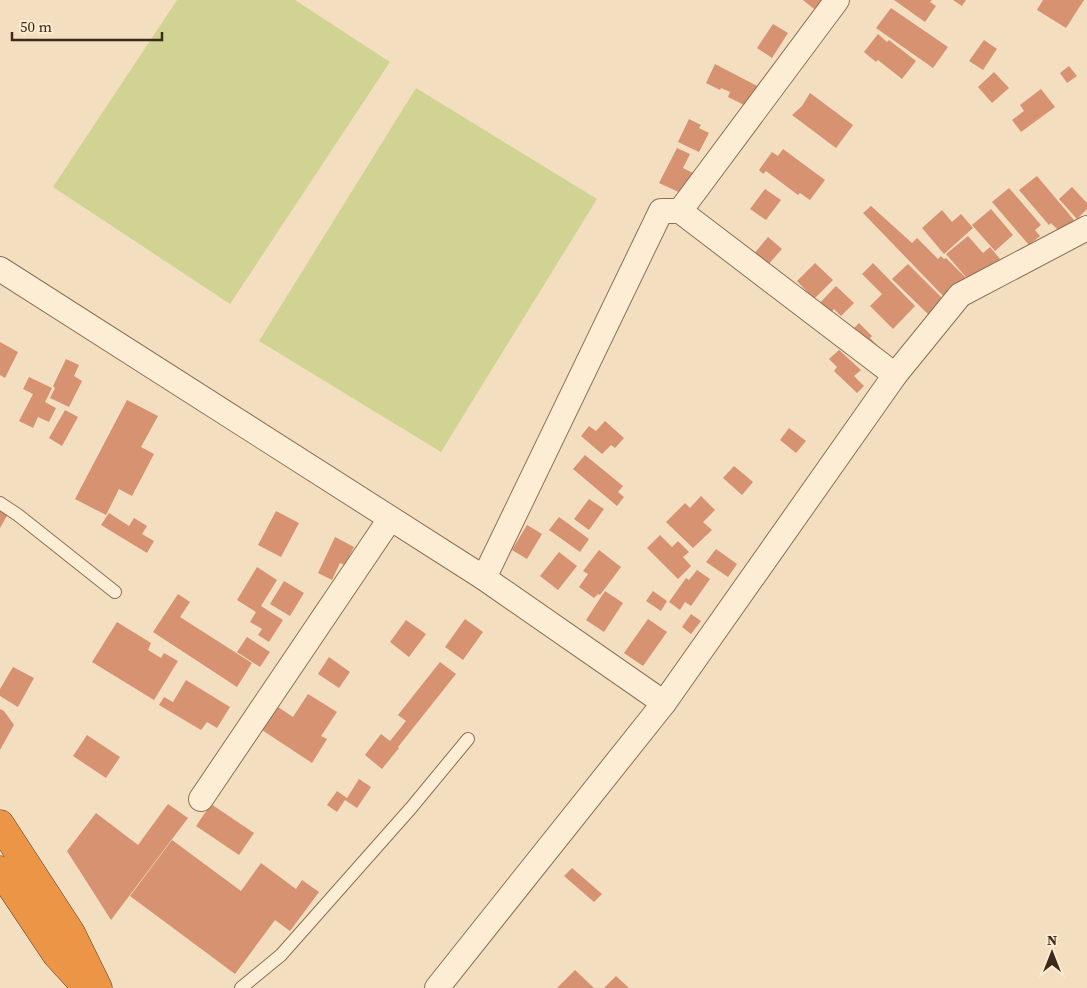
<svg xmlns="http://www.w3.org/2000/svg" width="1087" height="988" viewBox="0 0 1087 988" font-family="'Source Serif 4',serif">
	<rect width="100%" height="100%" fill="#f3dfc0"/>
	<g fill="#d1d392">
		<polygon points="177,0 295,0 390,62 230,304 53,187"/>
		<polygon points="416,88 597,199 441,452 259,341"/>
	</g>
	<g fill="#d69271">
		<polygon points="803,0 822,0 814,9"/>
		<polygon points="894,0 932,0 930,2 936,6 925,22"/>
		<polygon points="953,0 966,0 962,6"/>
		<polygon points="1043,0 1084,0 1066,28 1037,10"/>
		<polygon points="891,8 948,47 933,68 876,28"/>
		<polygon points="773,24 788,33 772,58 757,48"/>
		<polygon points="878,34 887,42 889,40 916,61 902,79 878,60 876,62 864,52"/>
		<polygon points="984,40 997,49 983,70 969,61"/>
		<polygon points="715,64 761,88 750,108 728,97 730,92 721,88 720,90 706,83"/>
		<polygon points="1069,66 1077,76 1067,83 1060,73"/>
		<polygon points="994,72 1009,88 992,103 978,87"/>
		<polygon points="1041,89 1055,107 1021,132 1012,120 1024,111 1020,105"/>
		<polygon points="810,93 853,125 836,148 792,115 802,106"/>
		<polygon points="689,119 701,125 699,128 709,133 699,152 678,142"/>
		<polygon points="677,148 690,154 683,168 693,173 683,194 659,183"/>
		<polygon points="783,149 825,180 810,200 800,193 798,195 766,171 763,174 759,170 772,152 778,156"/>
		<polygon points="1037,176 1074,220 1060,232 1051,223 1049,225 1019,190"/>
		<polygon points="1072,187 1087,203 1087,209 1077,219 1059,199"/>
		<polygon points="1009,188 1041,225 1035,230 1040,236 1029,245 992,202"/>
		<polygon points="765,189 781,200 766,220 750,209"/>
		<polygon points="871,206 912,243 917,238 938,259 941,256 944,259 946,258 969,281 948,301 863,213"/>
		<polygon points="991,209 1013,235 995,251 972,225"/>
		<polygon points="942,210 952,222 961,214 973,228 944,254 922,228"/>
		<polygon points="968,236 983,253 990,247 1000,259 972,284 946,254"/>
		<polygon points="768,237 782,249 767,266 753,255"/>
		<polygon points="815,263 833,280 814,299 797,281"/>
		<polygon points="873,263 915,306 893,329 870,306 882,294 862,274"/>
		<polygon points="908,264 945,301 930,316 892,279"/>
		<polygon points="836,286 854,303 841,316 834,309 825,319 814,309"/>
		<polygon points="859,323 872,336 870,338 879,347 871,356 848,334"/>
		<polygon points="0,342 18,352 5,378 0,375"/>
		<polygon points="839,350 861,370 854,376 864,386 857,393 834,371 837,367 829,359"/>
		<polygon points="66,359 79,365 74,376 82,381 69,407 50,398 55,388 53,386"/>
		<polygon points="29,377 52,388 45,402 56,408 49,422 38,417 33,428 19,421 33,394 23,389"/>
		<polygon points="127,400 158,416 141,447 154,454 132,496 119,489 106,515 75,499"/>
		<polygon points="65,410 78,417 62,446 49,438"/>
		<polygon points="605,421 624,438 615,448 611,445 602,454 581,436 589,426 596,431"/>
		<polygon points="789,428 806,441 796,453 780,440"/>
		<polygon points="585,455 623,486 618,492 624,497 617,506 573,469"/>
		<polygon points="734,466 753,482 742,495 723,478"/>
		<polygon points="701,496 715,510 703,522 712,530 693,548 666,522 685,503 690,508"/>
		<polygon points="589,499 604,509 589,530 574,519"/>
		<polygon points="0,509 8,514 0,528"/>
		<polygon points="276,511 299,523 281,557 258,545"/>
		<polygon points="109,513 129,526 134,518 147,526 142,534 154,541 147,553 101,525"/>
		<polygon points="559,517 589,539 580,552 549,530"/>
		<polygon points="527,525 542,534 527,559 512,550"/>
		<polygon points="660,535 672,547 678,541 689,552 683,557 691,566 678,579 647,548"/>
		<polygon points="335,537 354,547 345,565 340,563 332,580 318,573"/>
		<polygon points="716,549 737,564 728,577 706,562"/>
		<polygon points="599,550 621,567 600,595 598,594 594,598 579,587 588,574 583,571"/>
		<polygon points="559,552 577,566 558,590 540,576"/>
		<polygon points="257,567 277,580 261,606 283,620 269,642 258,635 262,629 250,622 256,612 237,600"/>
		<polygon points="697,570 710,579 691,606 685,602 680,610 669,602 686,578 689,580"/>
		<polygon points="284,581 304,593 290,616 270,604"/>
		<polygon points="605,591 623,603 604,632 586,620"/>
		<polygon points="653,591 667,601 661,611 646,601"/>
		<polygon points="178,594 190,602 180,617 252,663 237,687 153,632"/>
		<polygon points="691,614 701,621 691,634 682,627"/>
		<polygon points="465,619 483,632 463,660 445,647"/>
		<polygon points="648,619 667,632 643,666 624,653"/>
		<polygon points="406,620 426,634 409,657 390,642"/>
		<polygon points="117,622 151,643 148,650 161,658 164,653 178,661 154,700 92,662"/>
		<polygon points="247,637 270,652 260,667 237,652"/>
		<polygon points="329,657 350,672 339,688 318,674"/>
		<polygon points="440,662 456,674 398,747 399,748 382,769 365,755 381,734 390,741 406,721 398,715"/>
		<polygon points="13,667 34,678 18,707 0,696 0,689"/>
		<polygon points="186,680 230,707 217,728 207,722 201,730 159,705 164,697 173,702"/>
		<polygon points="308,694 337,712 321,736 327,739 312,763 262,730 278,707 293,717"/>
		<polygon points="0,709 4,711 14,725 0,750"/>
		<polygon points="87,735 120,757 106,778 73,756"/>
		<polygon points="359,779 371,787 357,808 345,800 337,812 327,805 337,791 347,798"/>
		<polygon points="168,804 188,818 111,920 67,851 96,813 138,845"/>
		<polygon points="211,804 254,833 239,855 196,826"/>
		<polygon points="172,840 241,891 261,863 296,889 302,880 319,892 290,931 275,920 235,974 130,896"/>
		<polygon points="572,868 602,894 594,902 564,876"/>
		<polygon points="575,970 594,988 557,988"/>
		<polygon points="616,976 629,988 604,988"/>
	</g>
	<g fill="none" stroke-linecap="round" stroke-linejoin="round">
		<defs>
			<g id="lane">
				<polyline points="0,503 18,515 115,592"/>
				<polyline points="241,988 281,955 411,808 468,739"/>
			</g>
			<g id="street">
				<polyline points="680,211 837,0"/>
				<polyline points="0,269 484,578 664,703"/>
				<polyline points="484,578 661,211 680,211 895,375"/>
				<polyline points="201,799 390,519"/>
				<polyline points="437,988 664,703 895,375 960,295 1087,228"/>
			</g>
			<g id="highway">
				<polyline points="0,824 71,933 98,988"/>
				<polyline points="0,870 56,954 87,988"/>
			</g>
		</defs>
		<use href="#lane" stroke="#8f6f55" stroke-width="14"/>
		<use href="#street" stroke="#8f6f55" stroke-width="26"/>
		<use href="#highway" stroke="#5c3d2a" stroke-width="29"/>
		<use href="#lane" stroke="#fdedd4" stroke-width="12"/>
		<use href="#street" stroke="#fdedd4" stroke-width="24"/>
		<use href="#highway" stroke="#ed9546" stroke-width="28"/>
	</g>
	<g transform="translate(1052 953)" stroke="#faead0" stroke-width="4" paint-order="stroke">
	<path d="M0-4L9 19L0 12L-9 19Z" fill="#3c291b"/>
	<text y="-8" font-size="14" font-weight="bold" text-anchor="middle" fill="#3c291b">N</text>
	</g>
	<path d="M12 32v8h150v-8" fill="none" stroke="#3c291b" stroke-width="2.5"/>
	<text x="20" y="32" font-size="15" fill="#3c291b" stroke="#faead0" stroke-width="4" paint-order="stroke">50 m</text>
</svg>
